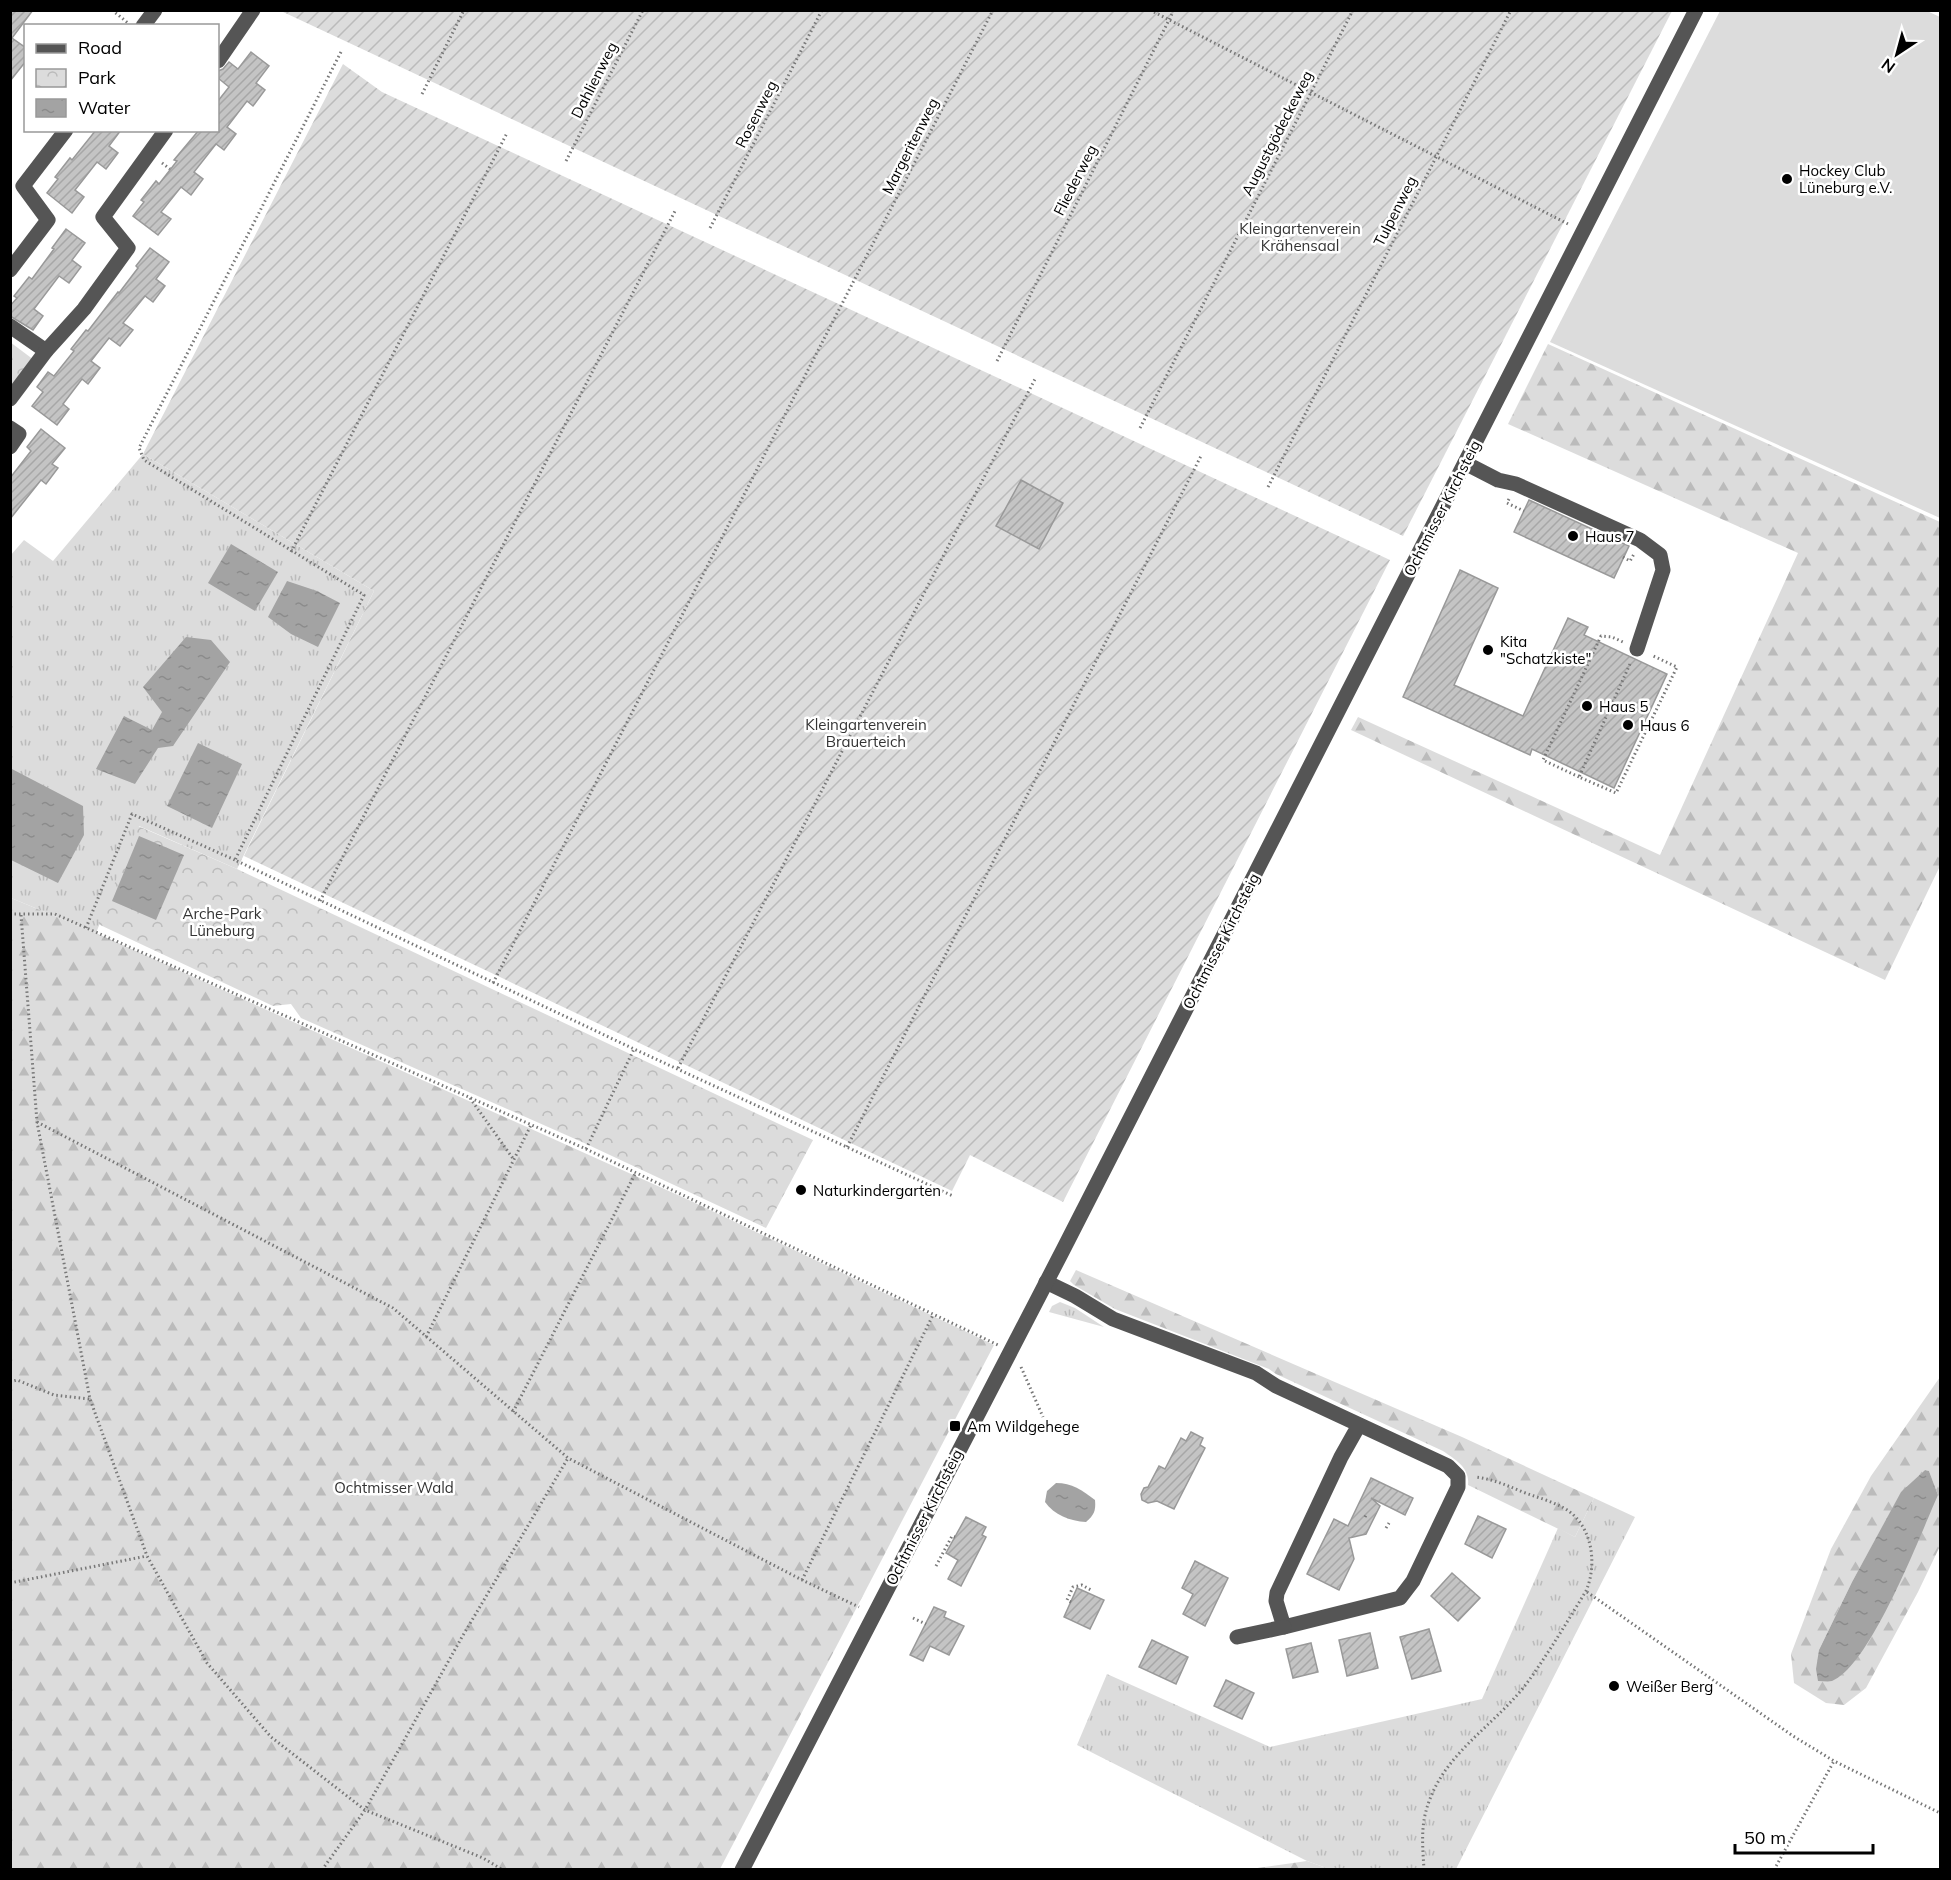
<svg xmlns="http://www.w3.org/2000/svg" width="1951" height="1880" viewBox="0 0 1951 1880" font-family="Mulish,sans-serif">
	<defs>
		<pattern id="grass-tufts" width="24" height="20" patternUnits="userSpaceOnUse" patternTransform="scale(1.5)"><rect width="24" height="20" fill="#dcdcdc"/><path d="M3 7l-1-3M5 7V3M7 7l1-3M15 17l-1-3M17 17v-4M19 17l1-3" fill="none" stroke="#bbb"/></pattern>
		<pattern id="forest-firs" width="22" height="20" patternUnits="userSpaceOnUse" patternTransform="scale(1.5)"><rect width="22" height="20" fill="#dcdcdc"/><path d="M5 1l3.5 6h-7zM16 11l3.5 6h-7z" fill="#bbb"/></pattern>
		<pattern id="park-crowns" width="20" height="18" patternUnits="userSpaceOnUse" patternTransform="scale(1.5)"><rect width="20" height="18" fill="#dcdcdc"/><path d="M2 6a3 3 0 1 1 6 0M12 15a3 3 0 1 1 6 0" fill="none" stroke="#bbb"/></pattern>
		<pattern id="garden-furrows" width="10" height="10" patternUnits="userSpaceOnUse" patternTransform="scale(1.5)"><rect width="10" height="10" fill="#dcdcdc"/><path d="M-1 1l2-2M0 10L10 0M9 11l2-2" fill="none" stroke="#bbb"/></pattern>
		<pattern id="water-ripples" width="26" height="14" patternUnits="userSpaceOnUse" patternTransform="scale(1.5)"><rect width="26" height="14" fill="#a3a3a3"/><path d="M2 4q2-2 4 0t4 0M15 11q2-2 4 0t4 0" fill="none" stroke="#8b8b8b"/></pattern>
		<pattern id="building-hatch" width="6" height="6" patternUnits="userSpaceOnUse" patternTransform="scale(1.5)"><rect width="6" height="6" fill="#c4c4c4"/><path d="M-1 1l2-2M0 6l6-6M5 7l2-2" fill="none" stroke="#a7a7a7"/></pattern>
	</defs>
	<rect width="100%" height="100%" fill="#fff"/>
	<g fill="url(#grass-tufts)">
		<polygon points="143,454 374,591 237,869 139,826 96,933 11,898 10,556 24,540 53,561"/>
		<polygon points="1060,1302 1075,1308 1104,1327 1049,1312 1052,1306"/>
		<polygon points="1594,1498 1635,1517 1456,1869 1329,1869 1307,1861 1077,1745 1107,1674 1270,1747 1482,1699 1558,1528 1575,1537"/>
	</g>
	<g fill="url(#forest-firs)" fill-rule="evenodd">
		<polygon points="1548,344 1940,522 1940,866 1885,980 1351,730 1358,717 1660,855 1798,553 1508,424"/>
		<polygon points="11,898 96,933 691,1201 994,1345 720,1869 11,1869"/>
		<path d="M 1076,1270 L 1462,1437 L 1594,1498 L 1575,1537 L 1468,1485 C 1470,1468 1456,1460 1443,1451 L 1276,1374 L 1269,1369 L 1115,1309 L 1074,1285 L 1070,1281 Z"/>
		<path d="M 1940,1377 L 1940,1546 L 1918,1592 L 1866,1688 L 1844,1705 L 1826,1703 L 1794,1683 L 1791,1654 L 1831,1549 L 1871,1476 ZM 1925,1470 L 1929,1471 L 1938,1495 L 1819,1650 L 1852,1582 L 1901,1493 Z"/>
		<polygon points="1307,1861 1329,1869 1250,1869"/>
	</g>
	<g fill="url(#park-crowns)">
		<polygon points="10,342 34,360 10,391"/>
		<polygon points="138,826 237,869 813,1140 766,1228 582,1142 301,1018 291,1004 273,1006 98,924"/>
	</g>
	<g fill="url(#garden-furrows)">
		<polygon points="281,11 281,10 1672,11 1403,536"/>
		<polygon points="343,64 382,92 1390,560 1063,1202 970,1155 952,1191 244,856 374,591 143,454"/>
	</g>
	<polygon fill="#dcdcdc" points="1927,11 1940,17 1940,518 1550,342 1720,11"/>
	<g fill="url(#water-ripples)">
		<polygon points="231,544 278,572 255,611 208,583"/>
		<polygon points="287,581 317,591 340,603 318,647 291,634 268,617"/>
		<polygon points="186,637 211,640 230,662 173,746 158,748 135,784 96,769 124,716 152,730 162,712 143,687"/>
		<polygon points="198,743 242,764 212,828 167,806"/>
		<polygon points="10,768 83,806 84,835 58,883 11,860"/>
		<polygon points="139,836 184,855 156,920 112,901"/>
		<path d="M 1925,1470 L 1929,1471 L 1938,1495 C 1920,1535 1871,1665 1832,1681 C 1828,1682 1823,1681 1818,1681 L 1816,1669 L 1819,1650 L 1852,1582 L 1901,1492 Z"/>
		<path d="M 1056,1483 C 1072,1483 1082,1490 1095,1500 C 1096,1511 1094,1515 1086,1522 C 1070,1521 1054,1515 1045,1502 L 1047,1491 Z"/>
	</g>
	<g fill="url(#building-hatch)" stroke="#999" stroke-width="1.5">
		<polygon points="10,10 33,10 12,38 26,48 26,61 10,81"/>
		<polygon points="251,52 269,66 256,83 265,90 253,106 247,101 227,127 236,134 224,150 216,144 194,172 203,179 191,195 181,187 161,212 171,219 158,235 133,216 144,202 141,200 156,181 159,184 177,161 174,160 199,130 218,130 218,101 229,87 218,78 218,71 223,69 229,62 238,69"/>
		<polygon points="96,130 121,130 109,146 118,153 106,169 97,162 75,190 84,197 72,213 47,193 58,179 55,177 70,158 72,160"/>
		<polygon points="66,229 85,243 72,260 81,267 69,283 59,276 34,309 43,316 33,330 10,316 10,306 17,298 14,296 29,277 32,279 54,249 52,248"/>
		<polygon points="150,248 169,262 156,279 165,286 153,302 145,296 123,323 133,330 120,346 109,338 91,361 100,368 88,384 82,379 63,404 69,409 57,425 32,406 43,392 37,387 48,372 54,376 74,351 71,349 86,330 88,331 118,292 119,293 138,268 136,266"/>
		<polygon points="41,429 65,448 52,464 58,468 46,484 41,480 10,519 10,478 31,451 27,447"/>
		<polygon points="1021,480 1063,503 1039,549 996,526"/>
		<polygon points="1529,500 1629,546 1614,578 1514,532"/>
		<polygon points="1460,570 1498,588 1454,685 1523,716 1568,618 1588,627 1584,635 1667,674 1614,788 1532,749 1530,755 1403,697"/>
		<polygon points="1191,1432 1203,1438 1200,1445 1205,1448 1174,1509 1157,1501 1148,1503 1142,1500 1141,1494 1144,1488 1148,1487 1159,1466 1165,1469 1181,1438 1186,1441"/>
		<polygon points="1371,1478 1413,1498 1405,1515 1371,1498 1380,1506 1366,1534 1349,1538 1354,1559 1339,1590 1307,1574 1334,1519 1348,1526"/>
		<polygon points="1478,1516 1506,1529 1492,1558 1465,1544"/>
		<polygon points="966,1517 986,1527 982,1535 986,1537 961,1586 948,1579 958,1560 946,1553"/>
		<polygon points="1195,1561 1228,1578 1205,1626 1183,1614 1193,1594 1182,1588"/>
		<polygon points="1452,1573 1480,1598 1458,1621 1431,1596"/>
		<polygon points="1077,1588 1104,1600 1090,1629 1064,1617"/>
		<polygon points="934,1607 946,1612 944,1617 964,1626 949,1655 930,1646 923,1661 910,1655"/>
		<polygon points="1429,1629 1441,1671 1412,1679 1400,1637"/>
		<polygon points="1370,1633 1378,1668 1347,1676 1339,1640"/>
		<polygon points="1152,1640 1188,1657 1176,1684 1139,1667"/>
		<polygon points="1311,1643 1318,1672 1293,1678 1286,1649"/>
		<polygon points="1226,1680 1254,1693 1242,1719 1214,1706"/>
	</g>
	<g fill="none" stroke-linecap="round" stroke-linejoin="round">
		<g stroke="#777" stroke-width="3" stroke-dasharray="1.5 3" stroke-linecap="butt">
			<polyline points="112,10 128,23"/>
			<polyline points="1150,10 1568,224"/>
			<polyline points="341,52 139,448 144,460 364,595 235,860 634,1049 953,1196"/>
			<polyline points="422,94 464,10"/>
			<polyline points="566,161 643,10"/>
			<polyline points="162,163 170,169"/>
			<polyline points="710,228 822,10"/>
			<polyline points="997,361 1174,10"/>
			<polyline points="1140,428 1353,10"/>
			<polyline points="1268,487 1511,10"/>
			<polyline points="1509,499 1507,503 1524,511"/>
			<polyline points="291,552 507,133"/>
			<polyline points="1623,557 1630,561 1634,554"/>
			<polyline points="1630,664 1579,777 1616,793 1677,667 1651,655"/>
			<polyline points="1579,777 1543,760 1601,636 1612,637 1623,642"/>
			<polyline points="320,901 675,211"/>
			<polyline points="10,914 55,914 586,1149 998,1345"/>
			<polyline points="21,915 37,1122 90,1399 147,1556 207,1663 271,1737 365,1810 483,1858 503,1870"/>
			<polyline points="86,928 132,814 235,860"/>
			<polyline points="493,983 993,10"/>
			<polyline points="678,1068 1035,379"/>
			<polyline points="470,1098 514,1160"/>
			<polyline points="37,1122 393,1308 568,1458 802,1580 859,1607"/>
			<polyline points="847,1147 1201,456"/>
			<polyline points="586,1149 634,1049"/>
			<polyline points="426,1337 531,1125"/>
			<polyline points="1021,1367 1043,1417"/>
			<polyline points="10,1382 17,1380 54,1395 90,1399"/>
			<polyline points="513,1412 636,1172"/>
			<polyline points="1365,1517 1367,1513"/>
			<polyline points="1386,1528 1389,1523"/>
			<polyline points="936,1566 952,1536 955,1537"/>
			<polyline points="802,1580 933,1315"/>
			<polyline points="10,1583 147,1556"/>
			<polyline points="1587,1592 1793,1736 1834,1761 1940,1813"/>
			<polyline points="1071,1602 1067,1600 1073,1587 1082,1585 1091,1590"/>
			<polyline points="913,1618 926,1624"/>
			<polyline points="322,1870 365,1810 462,1637 568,1458"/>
			<path d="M 1424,1870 C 1423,1851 1421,1833 1425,1815 C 1439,1755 1492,1729 1527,1683 C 1548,1654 1567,1622 1586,1591 C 1598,1563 1592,1524 1564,1508 C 1553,1502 1540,1498 1528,1494 C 1510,1487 1494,1479 1475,1477"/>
			<polyline points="1774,1870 1834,1761"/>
		</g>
		<g stroke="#555" stroke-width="15">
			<polyline points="143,26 155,10"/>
			<polyline points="218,61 253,10"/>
			<polyline points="10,270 48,220 23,186 66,130"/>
			<polyline points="10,326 46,351"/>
			<polyline points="10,399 46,351 84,309 128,248 103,217 166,130"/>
			<polyline points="10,428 19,434 10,447"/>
			<polyline points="1465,463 1498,480 1516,484 1640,540 1660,555 1663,570 1637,649"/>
			<polyline points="1046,1282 1075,1296 1113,1319 1256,1373 1276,1386 1448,1466 1458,1476 1458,1487 1413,1581 1400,1598 1284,1627 1276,1601 1277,1593 1341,1457 1359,1425"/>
			<polyline points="1237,1637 1284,1627"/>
			<polyline points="742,1870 1063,1250 1696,10"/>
		</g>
	</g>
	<g fill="#000" stroke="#fff" stroke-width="2">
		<circle cx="1787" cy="179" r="6"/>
		<circle cx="1573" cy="536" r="6"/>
		<circle cx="1488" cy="650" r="6"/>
		<circle cx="1587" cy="706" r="6"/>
		<circle cx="1628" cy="725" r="6"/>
		<circle cx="801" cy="1190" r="6"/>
		<rect x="949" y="1420" width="12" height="12" rx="3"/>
		<circle cx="1614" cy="1686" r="6"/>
	</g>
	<g text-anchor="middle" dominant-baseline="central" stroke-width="5" stroke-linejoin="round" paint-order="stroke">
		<g font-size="15" fill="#000" stroke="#fff">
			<text transform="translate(594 80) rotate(-63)">Dahlienweg</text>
			<text transform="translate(756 114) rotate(-63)">Rosenweg</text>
			<text transform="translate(1277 133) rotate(-63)">Augustgödeckeweg</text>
			<text transform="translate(910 146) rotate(-63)">Margeritenweg</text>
			<text transform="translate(1075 180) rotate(-63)">Fliederweg</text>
			<text transform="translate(1395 211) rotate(-63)">Tulpenweg</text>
			<text transform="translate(1442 508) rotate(-63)">Ochtmisser Kirchsteig</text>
			<text transform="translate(1221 941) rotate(-63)">Ochtmisser Kirchsteig</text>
			<text transform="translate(924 1517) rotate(-63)">Ochtmisser Kirchsteig</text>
		</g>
		<g font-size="15" fill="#000" stroke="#fff" text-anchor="start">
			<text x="1799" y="170">Hockey Club<tspan x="1799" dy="17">Lüneburg e.V.</tspan></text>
			<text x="1585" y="536">Haus 7</text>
			<text x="1500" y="641">Kita<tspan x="1500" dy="17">"Schatzkiste"</tspan></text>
			<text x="1599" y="706">Haus 5</text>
			<text x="1640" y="725">Haus 6</text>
			<text x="813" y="1190">Naturkindergarten</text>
			<text x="967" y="1426">Am Wildgehege</text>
			<text x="1626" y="1686">Weißer Berg</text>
		</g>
		<g font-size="15" fill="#333" stroke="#fff">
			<text x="1300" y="228">Kleingartenverein<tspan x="1300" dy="17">Krähensaal</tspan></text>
			<text x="866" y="724">Kleingartenverein<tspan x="866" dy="17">Brauerteich</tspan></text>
			<text x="222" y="913">Arche-Park<tspan x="222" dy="17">Lüneburg</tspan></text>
			<text x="394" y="1487">Ochtmisser Wald</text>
		</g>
	</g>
	<rect width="1951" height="1880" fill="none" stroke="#000000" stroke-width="24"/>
	<rect x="24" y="24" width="195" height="108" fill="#ffffff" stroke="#999999" stroke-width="1.5"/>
	<rect x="36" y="44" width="30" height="9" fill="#555555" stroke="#999999" stroke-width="1.5"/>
	<text x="78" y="54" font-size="18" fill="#000000">Road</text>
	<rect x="36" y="69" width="30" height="18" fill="url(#park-crowns)" stroke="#999999" stroke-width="1.5"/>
	<text x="78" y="84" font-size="18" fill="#000000">Park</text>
	<rect x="36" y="99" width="30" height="18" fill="url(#water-ripples)" stroke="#999999" stroke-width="1.5"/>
	<text x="78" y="114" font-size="18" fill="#000000">Water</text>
	<g transform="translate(1897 54) rotate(216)" stroke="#ffffff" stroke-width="4.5" paint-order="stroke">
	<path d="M0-4.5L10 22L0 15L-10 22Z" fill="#000000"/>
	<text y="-9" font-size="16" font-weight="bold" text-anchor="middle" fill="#000000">N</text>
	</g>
	<path d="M1735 1844v9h138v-9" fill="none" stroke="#000000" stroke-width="3"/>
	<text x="1744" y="1844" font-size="18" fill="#000000" stroke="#ffffff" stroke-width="4.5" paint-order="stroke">50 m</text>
</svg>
